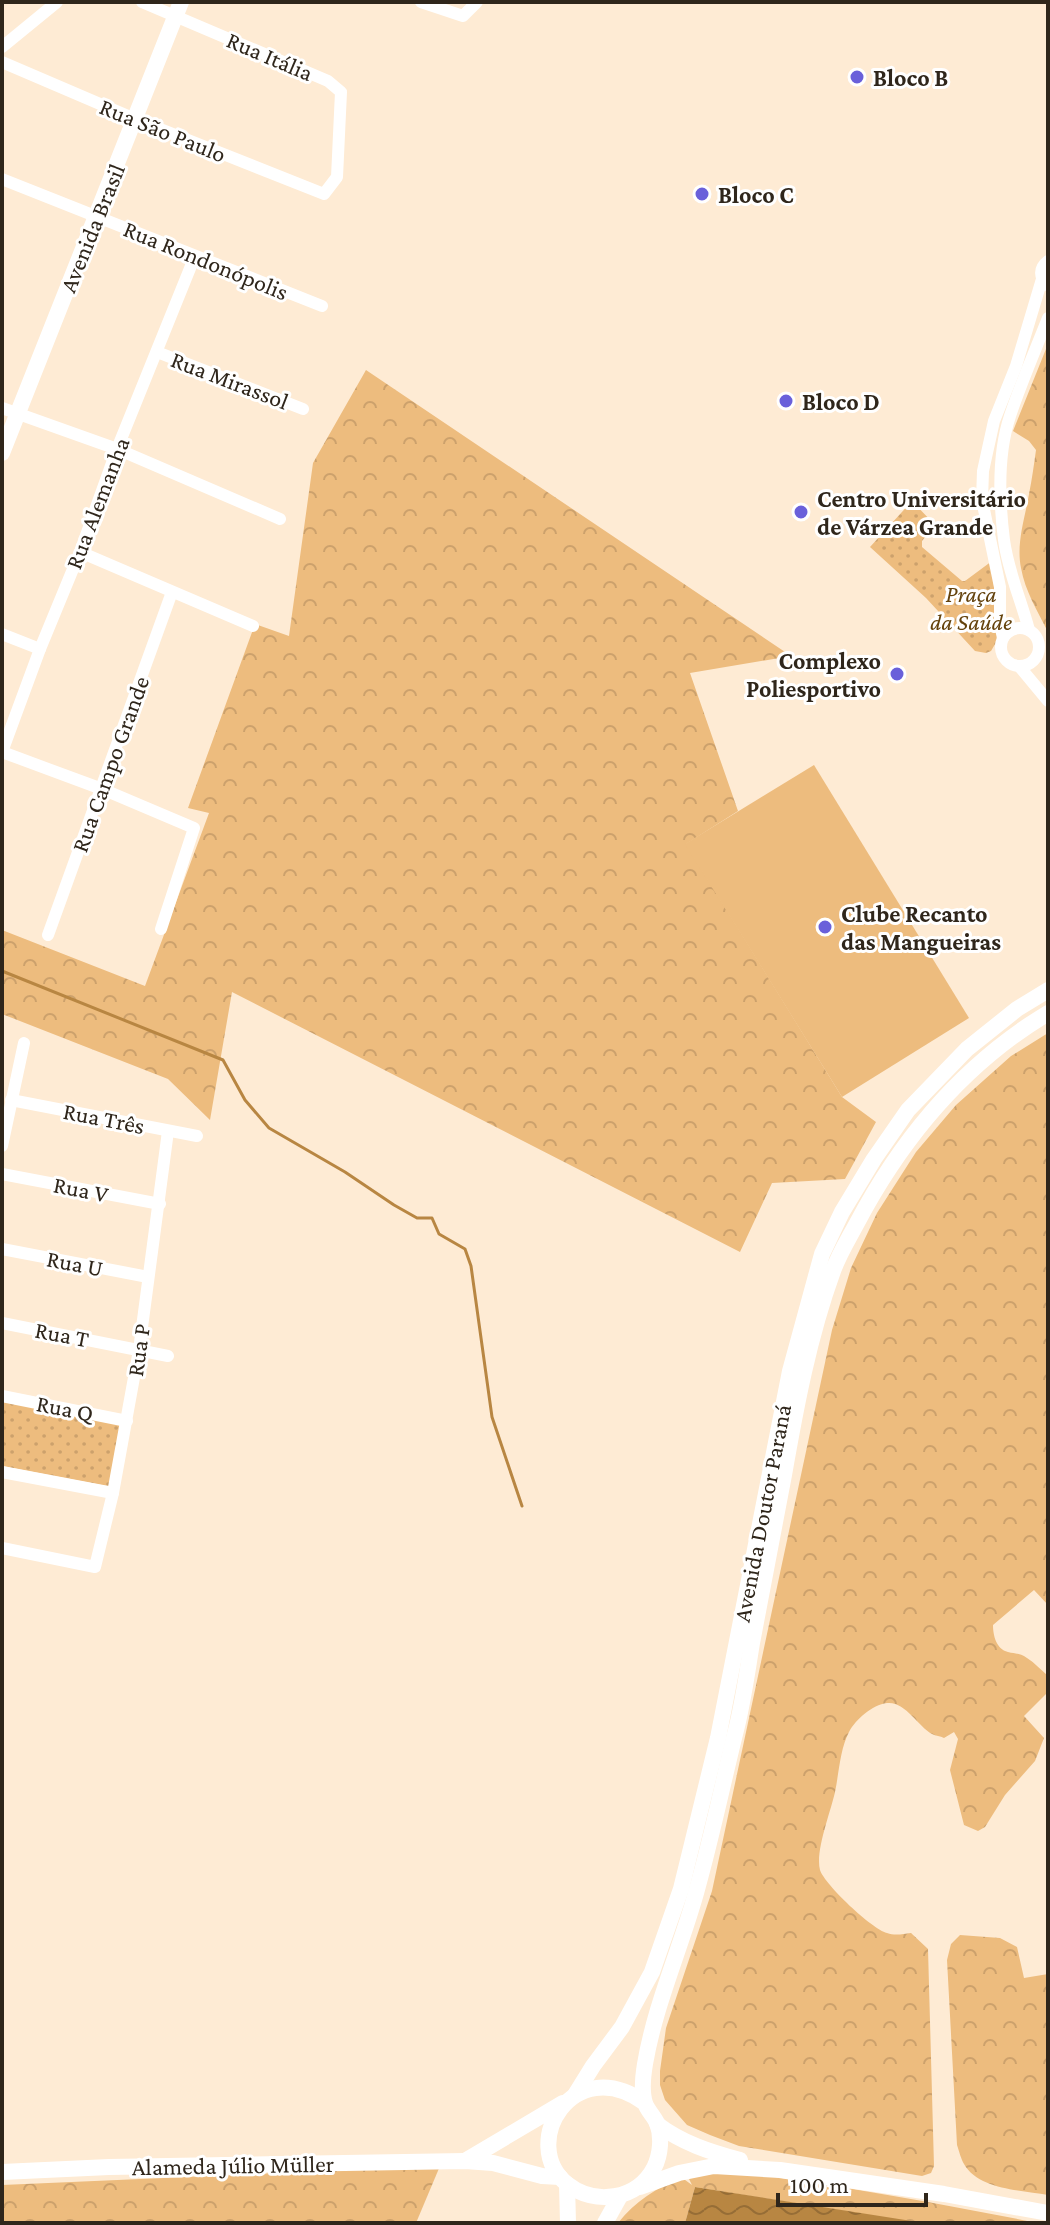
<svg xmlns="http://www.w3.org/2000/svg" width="1050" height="2225" viewBox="0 0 1050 2225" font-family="'Crimson Pro',serif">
	<defs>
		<pattern id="forest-crowns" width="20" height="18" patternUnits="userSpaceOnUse" patternTransform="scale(2)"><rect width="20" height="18" fill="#edbc7e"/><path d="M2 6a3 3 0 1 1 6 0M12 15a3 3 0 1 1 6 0" fill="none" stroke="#cca16c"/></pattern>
		<pattern id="park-dots" width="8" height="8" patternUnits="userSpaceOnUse" patternTransform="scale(2)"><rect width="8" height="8" fill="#edbc7e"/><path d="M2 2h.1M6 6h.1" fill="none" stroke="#cca16c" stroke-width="1.8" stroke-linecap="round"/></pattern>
		<pattern id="water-waves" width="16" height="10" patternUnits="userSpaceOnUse" patternTransform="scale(2)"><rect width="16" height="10" fill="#b88642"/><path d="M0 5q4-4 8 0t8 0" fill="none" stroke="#966d36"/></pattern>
	</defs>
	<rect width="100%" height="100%" fill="#feebd4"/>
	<g fill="url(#forest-crowns)">
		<path d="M 1048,344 L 1048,632 C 1038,612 1025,591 1021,568 C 1016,543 1025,518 1029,494 C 1032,479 1034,464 1036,450 L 1029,441 L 1013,431 Z"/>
		<polygon points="366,370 791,656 690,673 738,811 686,844 842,1097 876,1122 845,1179 772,1183 740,1252 232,992 210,1120 168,1079 2,1014 2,930 145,986 209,813 188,808 255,624 289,636 313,463"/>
		<path d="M 1048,1033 L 1048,1605 L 1034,1590 L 993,1625 C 993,1635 996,1649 1008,1652 C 1016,1654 1020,1653 1027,1658 C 1035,1663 1041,1670 1048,1676 L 1048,1692 L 1024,1716 L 1044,1738 L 1035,1761 L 1005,1795 L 985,1827 L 978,1831 L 964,1825 L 950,1770 L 958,1739 L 954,1732 L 944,1738 C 940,1736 936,1736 932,1734 C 918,1726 905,1701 887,1703 C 872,1705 856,1719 849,1732 C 840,1749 839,1773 835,1792 C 831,1811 815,1851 820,1870 C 825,1885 872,1929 887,1933 C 895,1936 903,1934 911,1933 L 928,1949 L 934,2166 L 931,2173 L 922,2176 L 739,2146 L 710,2135 L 687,2125 L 665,2100 L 660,2085 L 660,2071 L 666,2028 L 712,1891 L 832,1330 L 851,1268 L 877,1213 L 916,1152 L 956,1105 L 1011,1056 Z"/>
		<path d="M 960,1935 L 1000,1938 L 1017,1947 L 1024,1978 L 1048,1974 L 1048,2195 C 1021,2190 979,2190 964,2164 C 961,2159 959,2151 957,2145 L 947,1960 L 951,1944 Z"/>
		<polygon points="440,2166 416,2223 2,2223 2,2185"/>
		<path d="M 729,2171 C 833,2184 936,2203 1038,2223 L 918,2223 L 695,2187 L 685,2223 L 618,2223 C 635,2201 656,2189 681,2177 L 692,2185 L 688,2177 Z"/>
	</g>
	<g fill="url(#park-dots)">
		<polygon points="912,501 935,525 922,541 922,547 962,581 965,581 992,561 998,639 991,651 986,653 975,651 926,598 870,547"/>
		<polygon points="2,1399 124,1423 112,1487 2,1466"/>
	</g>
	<polygon fill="#edbc7e" points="814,765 969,1018 842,1097 685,844"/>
	<polygon fill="url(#water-waves)" points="695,2187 918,2222 685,2223"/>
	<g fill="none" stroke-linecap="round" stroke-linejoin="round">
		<polyline stroke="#b88642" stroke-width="3" points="2,971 223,1060 245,1100 269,1128 345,1172 394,1205 417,1218 432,1218 439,1234 465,1249 471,1266 492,1417 522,1506"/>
		<g stroke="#fff" stroke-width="12">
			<polyline points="421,2 463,16 477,2"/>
			<polyline points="2,47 57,2"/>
			<polyline points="2,62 135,119 324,194 337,177 341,92 328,81 142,2"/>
			<polyline points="2,179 322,306"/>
			<path d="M 1047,285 C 1039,277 1039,268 1048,261"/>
			<polyline points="157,352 303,409"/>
			<polyline points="2,408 117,449 280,519"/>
			<polyline points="80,552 253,626"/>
			<circle cx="1020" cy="647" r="19"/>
			<path d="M 1029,630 C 1021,600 1008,571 1004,540 C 999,500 997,455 1010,416 C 1021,383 1035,351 1048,318"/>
			<polyline points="2,634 40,649"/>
			<polyline points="1003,638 1000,624 1000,587 982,500 983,471 994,421 1016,366 1042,279"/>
			<polyline points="1019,666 1048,701"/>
			<polyline points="161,929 194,828 102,789 2,752 40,649 80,552 117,449 195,256"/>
			<polyline points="48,935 172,592"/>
			<polyline points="11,1100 197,1136"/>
			<polyline points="2,1146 24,1043"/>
			<polyline points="2,1174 160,1204"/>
			<polyline points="2,1249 148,1277"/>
			<polyline points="2,1323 168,1356"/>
			<polyline points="2,1396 127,1421"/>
			<polyline points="2,1472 113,1493"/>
			<polyline points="2,1548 95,1567 113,1493 139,1350 168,1131"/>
		</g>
		<g stroke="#fff" stroke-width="16">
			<polyline points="2,453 181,2"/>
			<polyline points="575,2095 593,2066 622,2027 652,1972 681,1889 718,1738 790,1371 822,1254 842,1212 874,1159 908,1110 967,1049 1017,1009 1048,990"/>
			<path d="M 645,2103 C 573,2051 518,2144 567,2184 C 595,2206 637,2200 654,2168 C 661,2154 662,2136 657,2123 C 654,2116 647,2110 645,2103 C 641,2091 643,2076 645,2064 C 655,2005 680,1950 696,1893 C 711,1840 722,1787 735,1734 C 743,1704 747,1673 752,1643 C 763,1587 773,1531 784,1475 C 796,1406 809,1337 833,1271 C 839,1254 849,1238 857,1223 C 902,1138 965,1063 1048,1013"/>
			<path d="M 657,2124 C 682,2143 710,2152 740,2160"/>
			<polyline points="465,2161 563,2103"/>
			<polyline points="2,2172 109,2167 465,2161 493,2163 542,2176 560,2177"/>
			<polyline points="567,2184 568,2223"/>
			<polyline points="640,2187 679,2173 714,2166 780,2170 944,2194 1048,2213"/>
			<polyline points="605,2223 620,2196"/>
		</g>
	</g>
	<g fill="#6a60da" stroke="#fff" stroke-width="3">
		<circle cx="857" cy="77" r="8"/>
		<circle cx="702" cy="194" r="8"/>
		<circle cx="786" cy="401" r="8"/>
		<circle cx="801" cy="512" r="8"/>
		<circle cx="897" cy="674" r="8"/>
		<circle cx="825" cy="927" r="8"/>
	</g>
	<g text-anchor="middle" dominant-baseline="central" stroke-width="6" stroke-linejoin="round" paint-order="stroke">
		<g font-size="24" fill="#2f261b" stroke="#fff">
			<text transform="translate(270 56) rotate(23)">Rua Itália</text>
			<text transform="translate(163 130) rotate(22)">Rua São Paulo</text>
			<text transform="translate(92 228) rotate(-68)">Avenida Brasil</text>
			<text transform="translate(206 260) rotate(22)">Rua Rondonópolis</text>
			<text transform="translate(230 380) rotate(21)">Rua Mirassol</text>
			<text transform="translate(97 503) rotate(-69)">Rua Alemanha</text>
			<text transform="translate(110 764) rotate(-70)">Rua Campo Grande</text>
			<text transform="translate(104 1118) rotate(11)">Rua Três</text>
			<text transform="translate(81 1189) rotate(11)">Rua V</text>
			<text transform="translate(75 1263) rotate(11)">Rua U</text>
			<text transform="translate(62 1334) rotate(11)">Rua T</text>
			<text transform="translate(138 1350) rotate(-82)">Rua P</text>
			<text transform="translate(65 1408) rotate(11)">Rua Q</text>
			<text transform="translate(762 1513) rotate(-79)">Avenida Doutor Paraná</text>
			<text transform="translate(233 2165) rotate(-1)">Alameda Júlio Müller</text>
		</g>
		<g font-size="24" font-weight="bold" fill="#2f261b" stroke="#fff" text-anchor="start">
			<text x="873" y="77">Bloco B</text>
			<text x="718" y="194">Bloco C</text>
			<text x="802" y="401">Bloco D</text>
			<text x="817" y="498">Centro Universitário<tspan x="817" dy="28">de Várzea Grande</tspan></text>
			<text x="881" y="660" text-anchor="end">Complexo<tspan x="881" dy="28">Poliesportivo</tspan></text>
			<text x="841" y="913">Clube Recanto<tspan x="841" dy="28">das Mangueiras</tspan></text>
		</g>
		<g font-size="24" font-style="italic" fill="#64420c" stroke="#fff">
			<text x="971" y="593">Praça<tspan x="971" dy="28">da Saúde</tspan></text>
		</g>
	</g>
	<rect width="1050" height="2225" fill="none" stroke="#2f261b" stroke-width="8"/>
	<path d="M778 2193v12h148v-12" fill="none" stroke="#2f261b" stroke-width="4"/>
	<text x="790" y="2193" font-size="24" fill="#2f261b" stroke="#ffffff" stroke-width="6" paint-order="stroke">100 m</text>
</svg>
